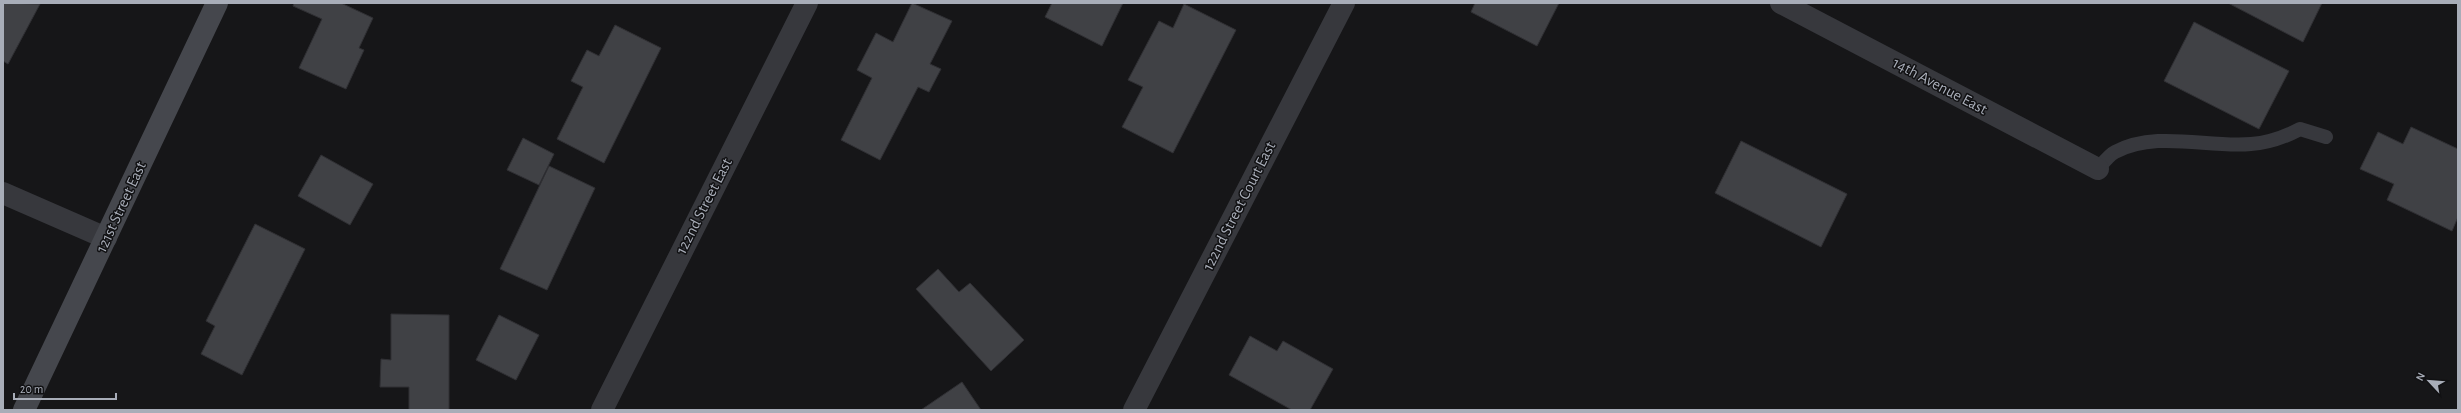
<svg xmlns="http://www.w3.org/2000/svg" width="2461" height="413" viewBox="0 0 2461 413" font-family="'Alegreya Sans',sans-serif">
	<rect width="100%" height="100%" fill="#161618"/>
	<g fill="#404145" stroke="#303034">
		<polygon points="3,3 40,4 8,64 3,61"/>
		<polygon points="294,3 341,3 373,18 359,48 364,50 346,89 299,68 322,19 293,6"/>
		<polygon points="912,3 952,21 930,64 941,69 929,92 918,87 880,160 841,140 872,78 857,70 876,33 893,42"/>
		<polygon points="1052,3 1123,3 1102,46 1045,17"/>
		<polygon points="1475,3 1559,3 1537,46 1471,12"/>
		<polygon points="2228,3 2322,3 2303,42"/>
		<polygon points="1184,4 1236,30 1173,153 1122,127 1143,87 1128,80 1159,21 1173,28"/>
		<polygon points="2194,22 2289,71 2259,129 2164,81"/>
		<polygon points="615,25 661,48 604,163 557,139 583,87 571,81 587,50 599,56"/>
		<polygon points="2411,127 2458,149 2458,217 2452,231 2387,200 2394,184 2360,169 2378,132 2403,144"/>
		<polygon points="523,138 554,154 539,185 507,170"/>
		<polygon points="1741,141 1847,194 1821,247 1715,193"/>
		<polygon points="321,155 373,184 350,225 298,196"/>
		<polygon points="549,166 595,188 547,290 500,269"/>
		<polygon points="255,224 305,249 242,375 201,354 215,326 206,321"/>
		<polygon points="938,269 959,292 970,283 1024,340 991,371 916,289"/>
		<polygon points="391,314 449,315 449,410 409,410 409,387 380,387 381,359 391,360"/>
		<polygon points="499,315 539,335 516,380 476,360"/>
		<polygon points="1250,336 1277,351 1283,341 1333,369 1310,410 1292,410 1229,375"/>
		<polygon points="962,382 981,410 921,410"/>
	</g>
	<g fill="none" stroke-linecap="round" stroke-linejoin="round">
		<path stroke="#37383d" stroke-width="14" d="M 2098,169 C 2103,163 2109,155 2115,152 C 2157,130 2207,148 2251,144 C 2268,143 2285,137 2300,129 L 2326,137"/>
		<g stroke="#37383d" stroke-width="22">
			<polyline points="1781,3 2098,169"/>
			<polyline points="3,193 106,238"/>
			<polyline points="602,410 807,3"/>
			<polyline points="1134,410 1344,3"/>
		</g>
		<polyline stroke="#45474d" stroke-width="22" points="24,410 217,3"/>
	</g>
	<g text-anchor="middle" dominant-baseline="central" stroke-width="3" stroke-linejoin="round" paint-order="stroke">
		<g font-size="16" fill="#a8adb8" stroke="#111113">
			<text transform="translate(1940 86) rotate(28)">14th Avenue East</text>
			<text transform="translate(704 206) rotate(-63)">122nd Street East</text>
			<text transform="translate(1239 206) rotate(-63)">122nd Street Court East</text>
			<text transform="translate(121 207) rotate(-65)">121st Street East</text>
		</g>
	</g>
	<rect width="2461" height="413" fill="none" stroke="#a8adb8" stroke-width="8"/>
	<g transform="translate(2429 381) rotate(296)" stroke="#111113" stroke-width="3" paint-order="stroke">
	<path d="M0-3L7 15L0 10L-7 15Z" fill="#a8adb8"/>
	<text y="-6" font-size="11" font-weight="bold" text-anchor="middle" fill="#a8adb8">N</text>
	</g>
	<path d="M14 393v6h102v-6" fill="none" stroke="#a8adb8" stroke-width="2"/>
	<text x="20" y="393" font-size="12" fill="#a8adb8" stroke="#111113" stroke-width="3" paint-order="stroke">20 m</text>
</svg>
